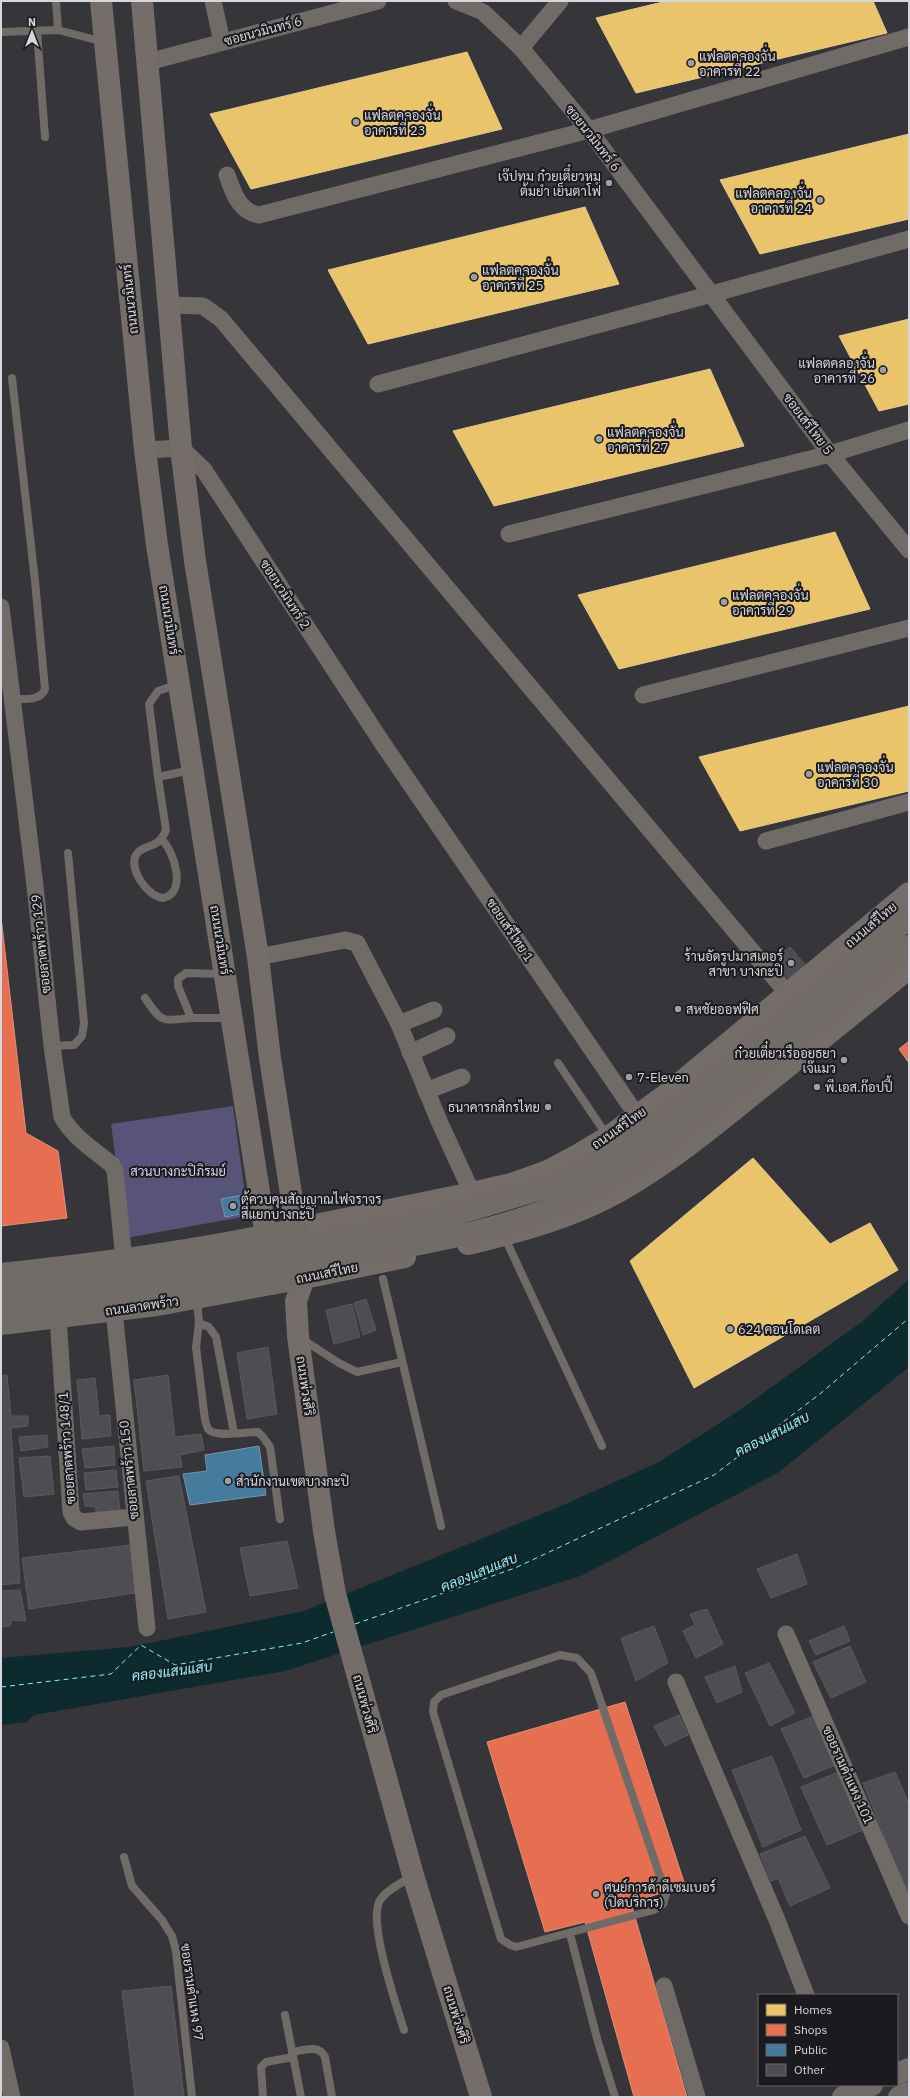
<svg xmlns="http://www.w3.org/2000/svg" width="910" height="2098" viewBox="0 0 910 2098" font-family="'IBM Plex Sans',Sarabun,sans-serif">
	<rect width="100%" height="100%" fill="#35353a"/>
	<polygon fill="#585378" points="233,1106 248,1216 126,1238 111,1124"/>
	<polygon fill="#0d2b2e" points="909,1279 909,1367 779,1472 583,1575 285,1671 34,1715 27,1722 1,1725 1,1658 130,1647 304,1611 559,1507 659,1462 740,1410 863,1321"/>
	<g fill="#e9c46a" stroke="#e4c98c">
		<polygon points="667,1 873,1 887,33 636,93 596,18"/>
		<polygon points="467,52 502,129 251,189 210,114"/>
		<polygon points="909,134 909,219 760,254 720,180"/>
		<polygon points="585,207 619,284 368,344 328,270"/>
		<polygon points="909,319 909,404 879,411 839,336"/>
		<polygon points="710,369 744,446 494,506 453,431"/>
		<polygon points="835,532 870,609 619,669 578,595"/>
		<polygon points="909,706 909,791 740,831 699,757"/>
		<polygon points="753,1158 830,1244 870,1223 898,1270 694,1388 630,1261"/>
	</g>
	<g fill="#e76f51" stroke="#e28e7b">
		<polygon points="1,917 26,1133 58,1151 67,1218 1,1226"/>
		<polygon points="909,1041 909,1063 899,1049"/>
		<polygon points="625,1702 685,1885 631,1903 687,2097 634,2097 585,1922 545,1932 487,1742"/>
	</g>
	<g fill="#457b9d" stroke="#7196b0">
		<polygon points="243,1195 245,1213 225,1217 221,1199"/>
		<polygon points="259,1446 266,1495 190,1505 183,1474 207,1471 205,1455"/>
	</g>
	<g fill="none" stroke-linecap="round" stroke-linejoin="round">
		<g stroke="#86f0fa" stroke-width="1" stroke-dasharray="5 4" stroke-linecap="butt">
			<polyline points="355,1624 515,1568 714,1475 821,1393 909,1318"/>
			<polyline points="1,1687 111,1674 141,1645 175,1665 302,1643 333,1632"/>
		</g>
	</g>
	<g fill="#4e4d51" stroke="#5a5a5e">
		<polygon points="790,947 808,968 790,981 774,959"/>
		<polygon points="366,1299 376,1330 363,1335 354,1303"/>
		<polygon points="352,1304 360,1337 334,1344 326,1310"/>
		<polygon points="268,1347 277,1414 247,1419 237,1353"/>
		<polygon points="7,1375 11,1416 28,1416 28,1426 11,1428 20,1583 1,1585 1,1376"/>
		<polygon points="168,1375 175,1437 201,1434 204,1450 180,1455 182,1467 144,1471 134,1380"/>
		<polygon points="95,1378 99,1416 110,1415 111,1436 82,1439 77,1380"/>
		<polygon points="47,1435 48,1447 21,1451 19,1437"/>
		<polygon points="114,1446 115,1465 85,1468 82,1449"/>
		<polygon points="50,1456 54,1494 24,1497 19,1458"/>
		<polygon points="116,1470 118,1487 86,1490 84,1473"/>
		<polygon points="179,1476 206,1612 168,1619 146,1481"/>
		<polygon points="118,1491 120,1512 96,1516 96,1507 85,1506 83,1494"/>
		<polygon points="287,1541 298,1588 250,1596 240,1548"/>
		<polygon points="131,1545 135,1593 29,1609 22,1558"/>
		<polygon points="797,1554 807,1584 771,1598 757,1569"/>
		<polygon points="20,1590 26,1621 12,1620 10,1626 1,1627 1,1591"/>
		<polygon points="707,1609 723,1644 696,1658 683,1631 695,1625 690,1614"/>
		<polygon points="654,1626 668,1663 636,1681 621,1638"/>
		<polygon points="844,1626 850,1641 816,1655 809,1641"/>
		<polygon points="850,1646 866,1682 831,1698 813,1662"/>
		<polygon points="769,1663 795,1713 770,1726 745,1673"/>
		<polygon points="735,1666 742,1692 717,1703 705,1677"/>
		<polygon points="679,1715 688,1735 665,1746 654,1726"/>
		<polygon points="814,1716 838,1764 804,1778 781,1729"/>
		<polygon points="772,1756 801,1830 763,1847 732,1770"/>
		<polygon points="839,1772 863,1830 827,1845 801,1787"/>
		<polygon points="895,1772 909,1804 909,1898 863,1783"/>
		<polygon points="805,1836 830,1888 790,1906 778,1878 771,1881 760,1854"/>
		<polygon points="171,1986 184,2097 135,2097 122,1991"/>
	</g>
	<g fill="none" stroke-linecap="round" stroke-linejoin="round">
		<g stroke="#716b68" stroke-width="8">
			<polyline points="56,1 58,30"/>
			<polyline points="37,31 45,137"/>
			<polyline points="1,32 58,30 104,42"/>
			<path d="M 12,378 L 35,581 L 45,689 C 41,701 24,699 13,699"/>
			<polyline points="178,684 158,691 149,704 158,777 191,770"/>
			<path d="M 158,777 L 166,830 C 158,851 143,843 136,855 C 128,869 148,897 163,898 C 187,894 175,851 161,839"/>
			<polyline points="224,974 186,973 178,979 178,986 191,1018 231,1018"/>
			<path d="M 145,998 C 162,1023 161,1021 191,1018"/>
			<polyline points="52,1046 74,1045 82,1036 84,1023 68,853"/>
			<polyline points="558,1063 608,1137"/>
			<polyline points="504,1236 602,1446"/>
			<polyline points="383,1279 441,1526"/>
			<path d="M 197,1299 L 199,1323 L 196,1347 L 205,1420 C 206,1423 207,1427 208,1429 C 215,1438 246,1432 258,1432 L 263,1437 L 270,1447 L 280,1519"/>
			<polyline points="199,1323 209,1327 216,1337 234,1433"/>
			<polyline points="302,1339 339,1363 357,1372 402,1362"/>
			<polygon points="560,1655 577,1658 591,1673 666,1894 663,1904 654,1910 516,1947 510,1945 501,1939 433,1712 434,1702 441,1695"/>
			<polyline points="124,1857 132,1886 162,1920 172,1936 176,1951 192,2097"/>
			<polyline points="570,1934 598,2042 615,2097"/>
			<polyline points="285,2015 301,2097"/>
			<path d="M 404,2030 C 396,2004 369,1926 379,1902 C 384,1891 402,1883 412,1876"/>
			<path d="M 292,2052 C 304,2050 319,2044 325,2057 L 332,2097"/>
			<polyline points="263,2097 261,2067 266,2062 293,2057"/>
		</g>
		<g stroke="#716b68" stroke-width="17">
			<polyline points="213,1 222,42"/>
			<polyline points="456,1 483,12 521,48 589,130 830,454 909,550"/>
			<polyline points="521,48 560,1"/>
			<polyline points="148,62 378,1"/>
			<path d="M 227,175 C 233,192 239,212 259,215 L 589,130 L 909,37"/>
			<path d="M 169,305 L 203,306 L 221,319 C 411,543 598,770 788,994"/>
			<polyline points="378,384 712,294 909,239"/>
			<polyline points="145,450 181,448 204,470 383,744 638,1117"/>
			<polyline points="509,534 830,454 909,430"/>
			<path d="M 1,607 L 35,886 L 52,1046 L 62,1117 C 73,1137 94,1150 111,1164 L 115,1170 L 124,1260"/>
			<polyline points="643,695 909,628"/>
			<polyline points="766,841 909,802"/>
			<polyline points="258,957 345,940 357,943 399,1024 439,1121 472,1193"/>
			<polyline points="399,1024 434,1010"/>
			<polyline points="410,1053 447,1036"/>
			<polyline points="426,1091 462,1077"/>
			<polyline points="114,1311 147,1628"/>
			<polyline points="58,1317 71,1512 74,1518 81,1522 134,1517"/>
			<polyline points="786,1634 909,1916"/>
			<polyline points="676,1682 777,1920 806,1995"/>
			<polyline points="664,1986 697,2097"/>
			<polyline points="1,2048 12,2097"/>
		</g>
		<g stroke="#756d6a" stroke-width="22">
			<polyline points="101,1 145,450 157,545 266,1236 271,1253"/>
			<polyline points="142,1 181,448 195,561 258,957 270,1058 304,1278 296,1301 298,1336 324,1531 335,1594 413,1875 481,2097"/>
			<polyline points="296,1229 472,1193 511,1184 548,1171 578,1155 608,1137 668,1093 909,893"/>
			<path d="M 468,1244 C 519,1232 570,1218 616,1193 C 667,1165 711,1128 756,1092 C 807,1051 858,1010 909,968"/>
			<polyline points="304,1278 405,1257"/>
		</g>
		<g stroke="#726c69" stroke-width="22">
			<path d="M 1,1274 C 100,1263 199,1251 296,1229"/>
			<polyline points="1,1324 157,1305 304,1278"/>
			<polyline points="897,2074 909,2069"/>
			<polyline points="843,2097 872,2085"/>
			<polyline points="899,2097 909,2093"/>
		</g>
		<g stroke="#726c69" stroke-width="22">
			<polyline points="1,1291 160,1271 389,1229 457,1214 544,1188 590,1168 631,1142 669,1115 909,918"/>
			<path d="M 1,1312 C 120,1297 238,1279 356,1256 C 438,1241 528,1226 602,1184 C 657,1153 704,1113 752,1074 C 805,1031 857,988 909,946"/>
		</g>
	</g>
	<g fill="#9e9ea4" stroke="#1b1b1f" stroke-width="1.5">
		<circle cx="691" cy="63" r="4"/>
		<circle cx="356" cy="122" r="4"/>
		<circle cx="609" cy="183" r="4"/>
		<circle cx="820" cy="200" r="4"/>
		<circle cx="474" cy="277" r="4"/>
		<circle cx="883" cy="370" r="4"/>
		<circle cx="599" cy="439" r="4"/>
		<circle cx="724" cy="602" r="4"/>
		<circle cx="809" cy="774" r="4"/>
		<circle cx="791" cy="963" r="4"/>
		<circle cx="678" cy="1009" r="4"/>
		<circle cx="844" cy="1060" r="4"/>
		<circle cx="629" cy="1077" r="4"/>
		<circle cx="817" cy="1087" r="4"/>
		<circle cx="548" cy="1107" r="4"/>
		<circle cx="233" cy="1206" r="4"/>
		<circle cx="730" cy="1329" r="4"/>
		<circle cx="228" cy="1481" r="4"/>
		<circle cx="596" cy="1894" r="4"/>
	</g>
	<g text-anchor="middle" dominant-baseline="central" stroke-width="4" stroke-linejoin="round" paint-order="stroke">
		<g font-size="13" fill="#d7d6dd" stroke="#1b1b1f">
			<text transform="translate(263 31) rotate(-15)">ซอยนวมินทร์ 6</text>
			<text transform="translate(593 138) rotate(52)">ซอยนวมินทร์ 6</text>
			<text transform="translate(130 299) rotate(-96)">ถนนนวมินทร์</text>
			<text transform="translate(808 424) rotate(53)">ซอยเสรีไทย 5</text>
			<text transform="translate(285 594) rotate(57)">ซอยนวมินทร์ 2</text>
			<text transform="translate(169 620) rotate(81)">ถนนนวมินทร์</text>
			<text transform="translate(871 925) rotate(-40)">ถนนเสรีไทย</text>
			<text transform="translate(510 930) rotate(56)">ซอยเสรีไทย 1</text>
			<text transform="translate(220 940) rotate(81)">ถนนนวมินทร์</text>
			<text transform="translate(41 944) rotate(-96)">ซอยลาดพร้าว 129</text>
			<text transform="translate(619 1128) rotate(-35)">ถนนเสรีไทย</text>
			<text transform="translate(327 1273) rotate(-11)">ถนนเสรีไทย</text>
			<text transform="translate(142 1306) rotate(-8)">ถนนลาดพร้าว</text>
			<text transform="translate(305 1386) rotate(82)">ถนนพ่วงศิริ</text>
			<text transform="translate(67 1448) rotate(-94)">ซอยลาดพร้าว 148/1</text>
			<text transform="translate(129 1470) rotate(-96)">ซอยลาดพร้าว 150</text>
			<text transform="translate(365 1704) rotate(75)">ถนนพ่วงศิริ</text>
			<text transform="translate(848 1775) rotate(66)">ซอยรามคำแหง 101</text>
			<text transform="translate(192 1992) rotate(82)">ซอยรามคำแหง 97</text>
			<text transform="translate(456 2015) rotate(73)">ถนนพ่วงศิริ</text>
		</g>
		<g font-size="13" fill="#d7d6dd" stroke="#1b1b1f" text-anchor="start">
			<text x="699" y="56">แฟลตคลองจั่น<tspan x="699" dy="15">อาคารที่ 22</tspan></text>
			<text x="364" y="115">แฟลตคลองจั่น<tspan x="364" dy="15">อาคารที่ 23</tspan></text>
			<text x="601" y="176" text-anchor="end">เจ๊ปทุม ก๋วยเตี๋ยวหมู<tspan x="601" dy="15">ต้มยำ เย็นตาโฟ</tspan></text>
			<text x="812" y="193" text-anchor="end">แฟลตคลองจั่น<tspan x="812" dy="15">อาคารที่ 24</tspan></text>
			<text x="482" y="270">แฟลตคลองจั่น<tspan x="482" dy="15">อาคารที่ 25</tspan></text>
			<text x="875" y="363" text-anchor="end">แฟลตคลองจั่น<tspan x="875" dy="15">อาคารที่ 26</tspan></text>
			<text x="607" y="432">แฟลตคลองจั่น<tspan x="607" dy="15">อาคารที่ 27</tspan></text>
			<text x="732" y="595">แฟลตคลองจั่น<tspan x="732" dy="15">อาคารที่ 29</tspan></text>
			<text x="817" y="767">แฟลตคลองจั่น<tspan x="817" dy="15">อาคารที่ 30</tspan></text>
			<text x="783" y="956" text-anchor="end">ร้านอัดรูปมาสเตอร์<tspan x="783" dy="15">สาขา บางกะปิ</tspan></text>
			<text x="686" y="1009">สหชัยออฟฟิศ</text>
			<text x="836" y="1053" text-anchor="end">ก๋วยเตี๋ยวเรืออยุธยา<tspan x="836" dy="15">เจ๊แมว</tspan></text>
			<text x="637" y="1077">7-Eleven</text>
			<text x="825" y="1087">พี.เอส.ก๊อปปี้</text>
			<text x="540" y="1107" text-anchor="end">ธนาคารกสิกรไทย</text>
			<text x="241" y="1199">ตู้ควบคุมสัญญาณไฟจราจร<tspan x="241" dy="15">สี่แยกบางกะปิ</tspan></text>
			<text x="738" y="1329">624 คอนโดเลต</text>
			<text x="236" y="1481">สำนักงานเขตบางกะปิ</text>
			<text x="604" y="1887">ศูนย์การค้าดีเซมเบอร์<tspan x="604" dy="15">(ปิดบริการ)</tspan></text>
		</g>
		<g font-size="13" fill="#d3cff3" stroke="#1b1b1f">
			<text x="178" y="1171">สวนบางกะปิภิรมย์</text>
		</g>
		<g font-size="14" font-style="italic" fill="#86f0fa" stroke="#1b1b1f">
			<text transform="translate(772 1434) rotate(-27)">คลองแสนแสบ</text>
			<text transform="translate(479 1572) rotate(-22)">คลองแสนแสบ</text>
			<text transform="translate(172 1671) rotate(-7)">คลองแสนแสบ</text>
		</g>
	</g>
	<rect width="910" height="2098" fill="none" stroke="#d7d6dd" stroke-width="4"/>
	<rect x="758" y="1994" width="140" height="92" fill="#1b1b1f" stroke="#66666b"/>
	<rect x="766" y="2004" width="20" height="12" fill="#e9c46a" stroke="#66666b"/>
	<text x="794" y="2014" font-size="12" fill="#d7d6dd">Homes</text>
	<rect x="766" y="2024" width="20" height="12" fill="#e76f51" stroke="#66666b"/>
	<text x="794" y="2034" font-size="12" fill="#d7d6dd">Shops</text>
	<rect x="766" y="2044" width="20" height="12" fill="#457b9d" stroke="#66666b"/>
	<text x="794" y="2054" font-size="12" fill="#d7d6dd">Public</text>
	<rect x="766" y="2064" width="20" height="12" fill="#4e4d51" stroke="#66666b"/>
	<text x="794" y="2074" font-size="12" fill="#d7d6dd">Other</text>
	<g transform="translate(32 32)" stroke="#1b1b1f" stroke-width="3" paint-order="stroke">
	<path d="M0-3L7 15L0 10L-7 15Z" fill="#d7d6dd"/>
	<text y="-6" font-size="11" font-weight="bold" text-anchor="middle" fill="#d7d6dd">N</text>
	</g>
</svg>
